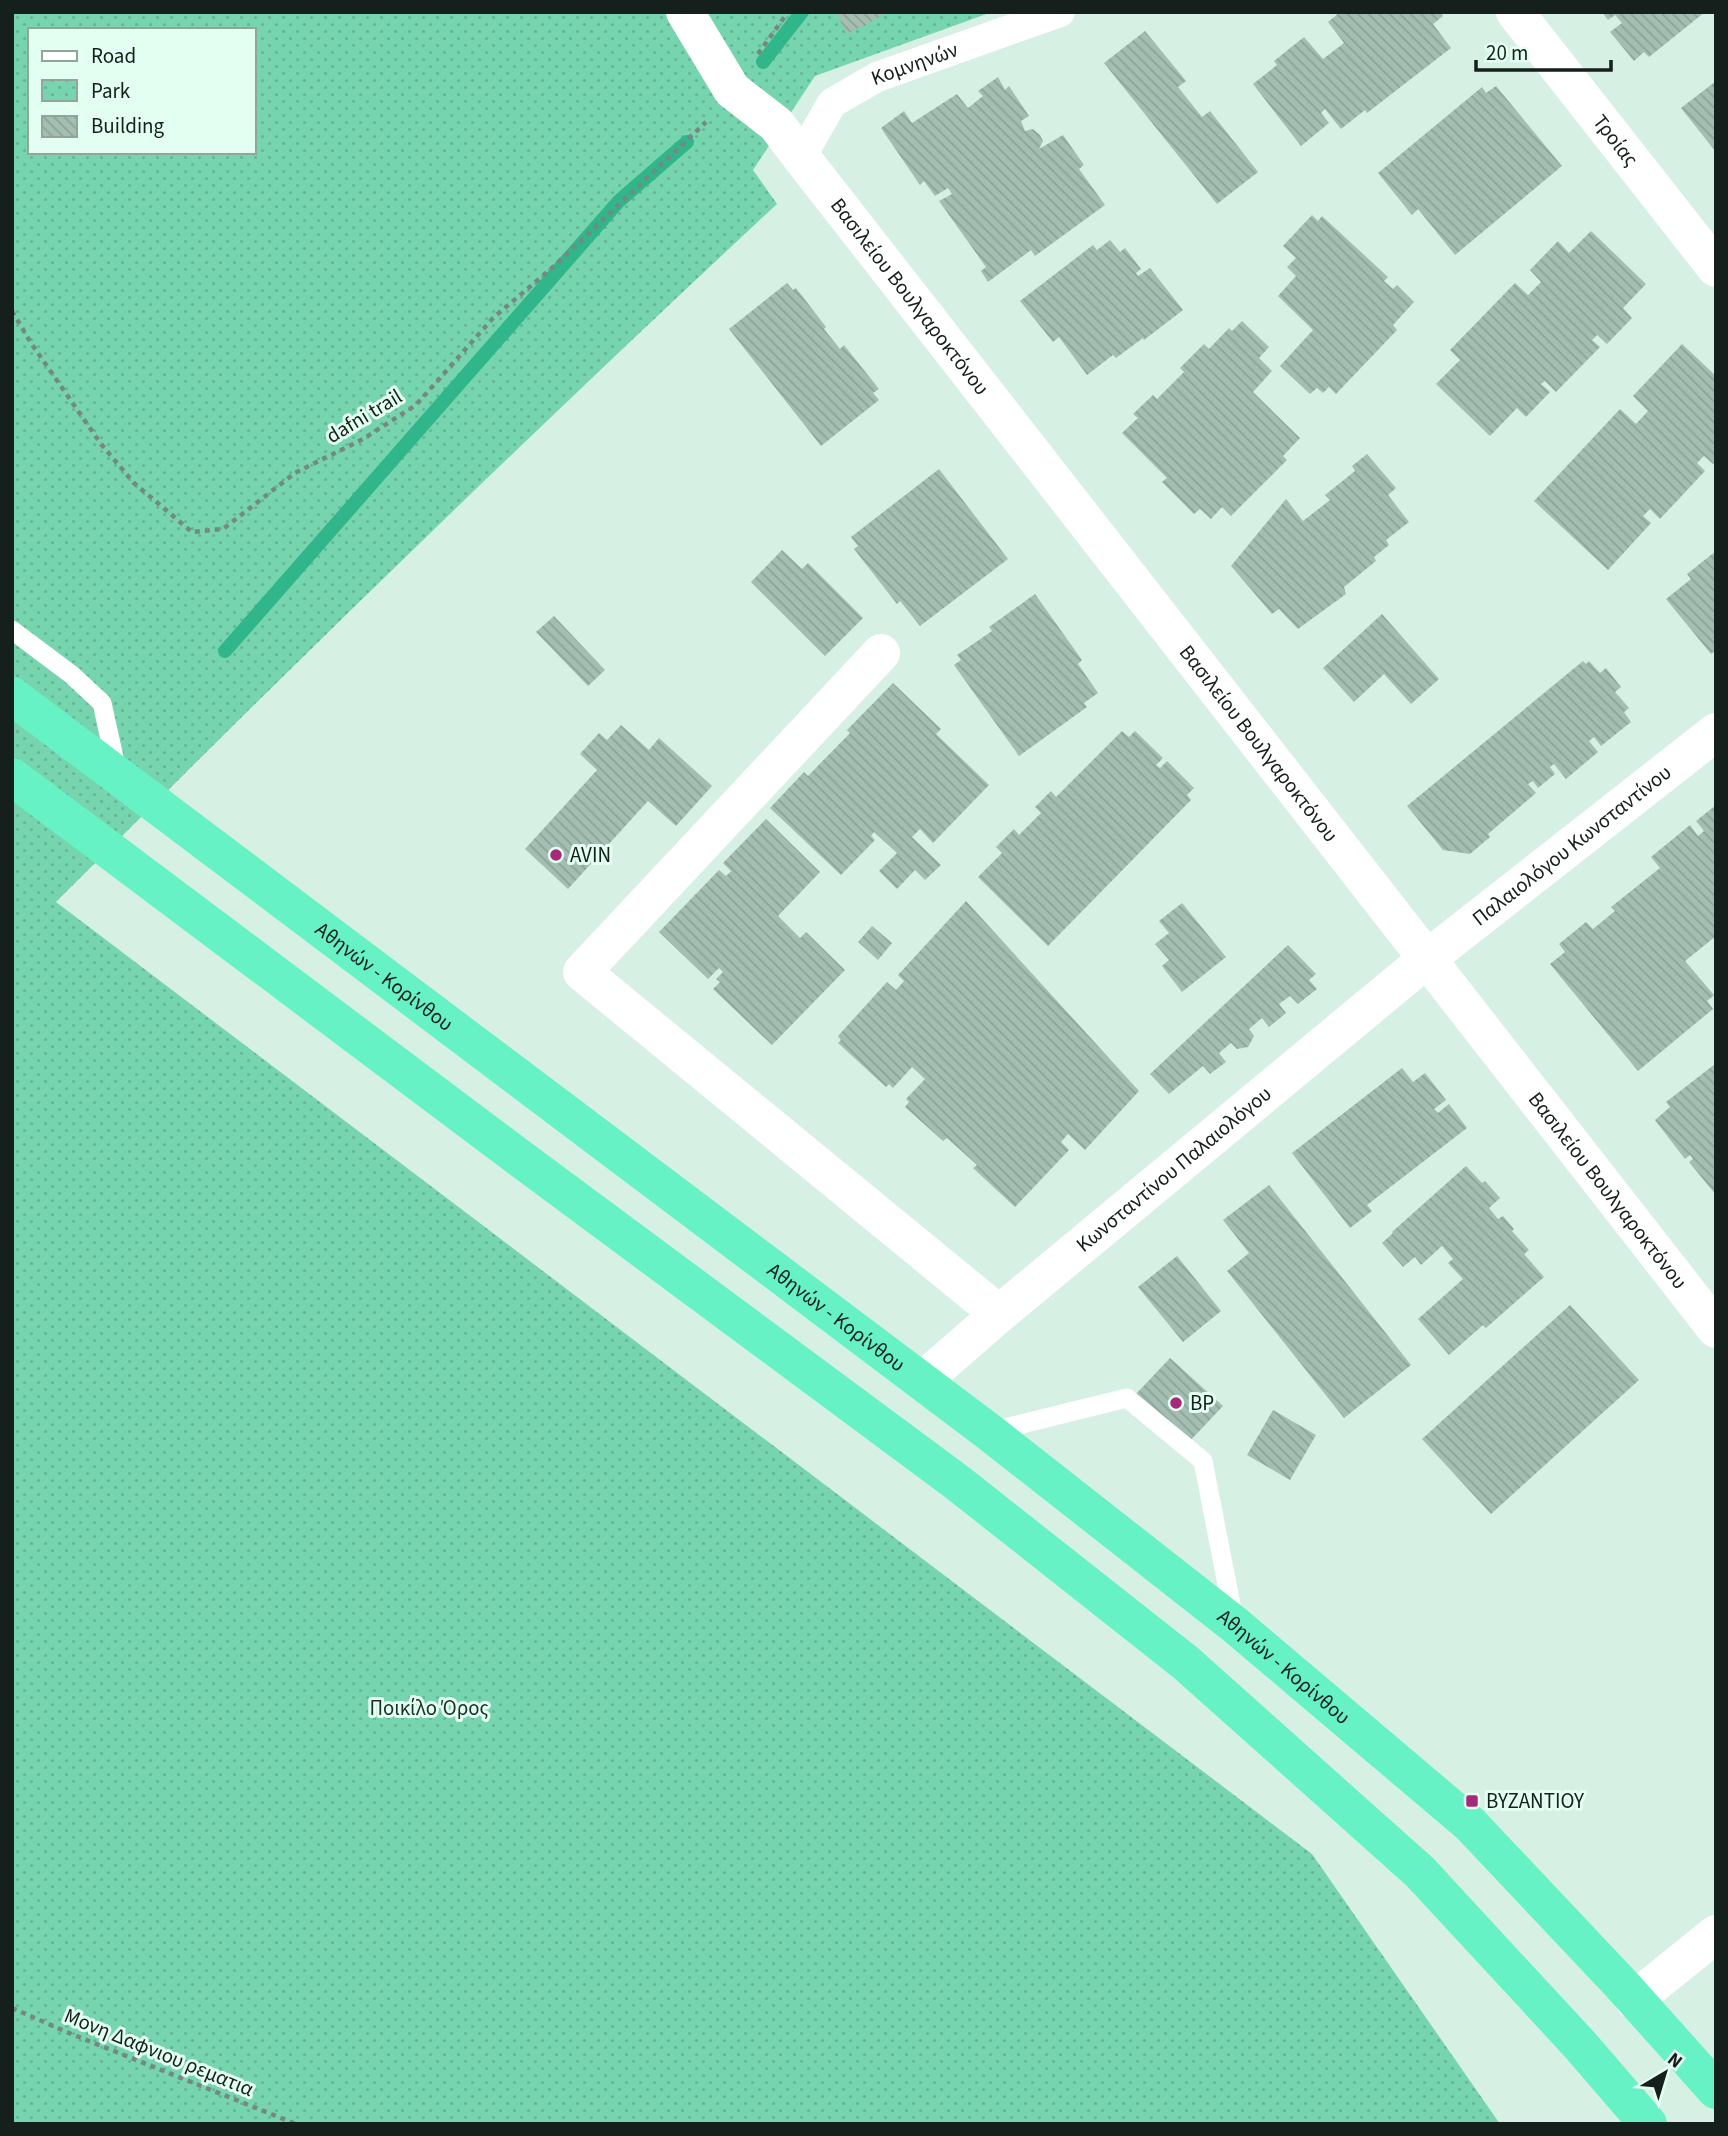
<svg xmlns="http://www.w3.org/2000/svg" width="1728" height="2136" viewBox="0 0 1728 2136" font-family="'Source Sans 3',sans-serif">
	<defs>
		<pattern id="park-dots" width="8" height="8" patternUnits="userSpaceOnUse" patternTransform="scale(1.75)"><rect width="8" height="8" fill="#76d5af"/><path d="M2 2h.1M6 6h.1" fill="none" stroke="#65b696" stroke-width="1.8" stroke-linecap="round"/></pattern>
		<pattern id="building-back-hatch" width="6" height="6" patternUnits="userSpaceOnUse" patternTransform="scale(1.75)"><rect width="6" height="6" fill="#a4beb2"/><path d="M-1 5l2 2M0 0l6 6M5-1l2 2" fill="none" stroke="#8ca398"/></pattern>
	</defs>
	<rect width="100%" height="100%" fill="#d6f1e4"/>
	<path fill="url(#park-dots)" fill-rule="evenodd" d="M 12,12 L 992,12 L 815,76 L 753,170 L 777,204 C 532,432 292,665 56,902 L 1312,1854 L 1500,2124 L 12,2124 ZM 30,30 L 254,30 L 254,152 L 30,152 Z"/>
	<g fill="none" stroke-linecap="round" stroke-linejoin="round">
		<g stroke="#31b58a" stroke-width="14">
			<polyline points="763,62 802,12"/>
			<polyline points="225,651 619,201 687,142"/>
		</g>
	</g>
	<g fill="url(#building-back-hatch)">
		<polygon points="836,12 889,12 847,34"/>
		<polygon points="1340,12 1440,12 1443,16 1433,24 1451,48 1367,113 1365,110 1341,129 1325,109 1321,113 1329,123 1301,146 1253,84 1277,65 1274,61 1304,37 1323,59 1344,43 1328,22"/>
		<polygon points="1602,12 1705,12 1649,57 1644,52 1634,61 1610,32 1622,23 1615,15 1608,20"/>
		<polygon points="1145,31 1186,81 1178,87 1202,117 1210,111 1258,172 1217,204 1104,63"/>
		<polygon points="998,77 1005,90 1009,86 1029,116 1021,121 1025,131 1033,129 1040,135 1043,141 1039,149 1063,135 1084,165 1079,169 1105,205 1035,256 1031,250 988,282 981,271 986,267 939,201 952,194 948,188 935,196 924,181 920,185 881,128 904,111 912,123 957,94 968,108 983,96 978,91"/>
		<polygon points="1716,81 1716,152 1681,108"/>
		<polygon points="1496,86 1562,166 1455,255 1418,209 1412,215 1378,173 1482,87 1486,93"/>
		<polygon points="1312,215 1318,221 1322,216 1388,277 1384,281 1393,289 1397,285 1414,302 1393,325 1397,330 1336,394 1329,387 1323,393 1317,388 1310,394 1280,366 1313,330 1278,296 1296,276 1287,267 1296,258 1283,246"/>
		<polygon points="1591,231 1646,284 1623,308 1632,318 1607,344 1597,335 1592,340 1600,347 1556,392 1545,381 1541,384 1550,392 1526,417 1517,408 1490,436 1436,384 1460,360 1450,350 1515,283 1528,295 1541,282 1530,270 1558,241 1569,253"/>
		<polygon points="1110,240 1120,252 1125,248 1141,269 1136,273 1138,276 1150,268 1183,310 1144,340 1143,338 1116,358 1113,355 1087,375 1059,337 1053,342 1020,301 1093,245 1097,250"/>
		<polygon points="787,283 793,290 796,288 826,327 824,329 840,349 844,345 879,389 873,393 879,400 821,446 729,329"/>
		<polygon points="1242,321 1269,347 1259,358 1272,371 1253,392 1300,438 1283,456 1287,460 1231,516 1222,507 1211,519 1200,509 1194,514 1162,482 1167,478 1122,433 1138,418 1133,414 1153,395 1157,399 1184,372 1180,368 1204,344 1209,349 1229,328 1232,331"/>
		<polygon points="1682,344 1716,376 1716,461 1713,464 1704,456 1697,463 1705,471 1660,519 1650,509 1643,516 1651,523 1608,570 1534,501 1620,409 1636,424 1648,411 1633,396"/>
		<polygon points="1367,454 1396,488 1388,495 1409,522 1386,540 1389,545 1374,557 1376,561 1344,587 1346,594 1298,629 1279,609 1272,614 1231,566 1286,499 1303,521 1330,500 1325,495 1355,471 1352,466"/>
		<polygon points="939,469 1008,559 920,626 900,601 897,604 854,549 858,546 851,537"/>
		<polygon points="782,550 802,569 808,563 863,618 825,656 751,582"/>
		<polygon points="1716,551 1716,650 1711,654 1666,599 1691,579 1687,574"/>
		<polygon points="1035,594 1082,660 1078,664 1098,693 1084,703 1087,707 1019,756 954,665 961,660 957,655 992,631 989,627"/>
		<polygon points="1382,614 1439,679 1411,704 1384,674 1354,702 1323,668"/>
		<polygon points="554,616 605,670 588,686 536,632"/>
		<polygon points="1583,661 1586,664 1589,661 1600,673 1606,668 1621,687 1615,692 1629,708 1624,712 1631,722 1601,746 1594,737 1589,741 1598,752 1566,779 1554,764 1550,767 1555,774 1538,788 1533,781 1528,784 1536,793 1488,834 1490,837 1470,854 1443,850 1407,806"/>
		<polygon points="893,683 941,729 936,734 989,785 933,843 920,829 912,837 941,865 925,880 915,870 897,889 879,871 897,853 874,832 871,836 875,840 841,875 770,808 804,772 808,776 850,733 847,730"/>
		<polygon points="621,725 649,750 659,738 712,786 676,826 648,801 568,889 525,849 597,770 580,754 599,733 607,740"/>
		<polygon points="1122,731 1129,737 1135,731 1163,758 1156,765 1160,768 1167,761 1194,788 1187,795 1191,800 1048,946 978,877 1002,853 996,847 1014,829 1019,835 1041,813 1035,807 1051,791 1056,797"/>
		<polygon points="1716,805 1716,936 1685,961 1714,995 1707,1001 1713,1009 1638,1071 1550,964 1565,952 1559,944 1586,922 1593,929 1615,911 1611,907 1660,868 1651,857 1690,825 1698,836 1704,831 1696,821"/>
		<polygon points="766,819 820,872 778,916 800,938 806,932 845,970 772,1045 713,989 720,982 716,979 723,972 719,968 708,979 659,932 719,870 726,876 731,871 723,863"/>
		<polygon points="966,901 1139,1091 1085,1150 1068,1134 1061,1142 1069,1150 1015,1207 973,1168 977,1165 947,1138 943,1141 905,1107 909,1102 906,1099 925,1079 912,1067 893,1088 889,1084 886,1087 838,1043 841,1040 838,1036 887,982 896,990 904,981 898,975"/>
		<polygon points="1182,903 1226,957 1182,992 1162,966 1169,960 1155,944 1169,933 1159,921"/>
		<polygon points="872,926 892,943 878,960 858,942"/>
		<polygon points="1288,945 1316,974 1309,980 1317,989 1298,1004 1290,996 1279,1004 1286,1013 1269,1027 1262,1018 1249,1029 1254,1036 1248,1047 1237,1049 1231,1043 1219,1053 1226,1062 1210,1074 1203,1066 1169,1094 1150,1074"/>
		<polygon points="1715,1064 1716,1066 1716,1195 1689,1162 1693,1159 1690,1155 1685,1159 1655,1120 1670,1107 1666,1102"/>
		<polygon points="1402,1068 1413,1082 1425,1073 1446,1100 1434,1109 1438,1113 1449,1104 1467,1128 1367,1205 1372,1211 1350,1228 1292,1153"/>
		<polygon points="1466,1166 1482,1183 1485,1181 1500,1198 1489,1208 1498,1219 1503,1216 1514,1229 1512,1231 1529,1250 1524,1254 1544,1277 1486,1328 1483,1325 1449,1355 1418,1319 1463,1279 1448,1263 1453,1259 1442,1246 1421,1265 1415,1257 1403,1267 1382,1243 1393,1233 1392,1232"/>
		<polygon points="1269,1185 1411,1365 1344,1418 1227,1271 1249,1253 1223,1220"/>
		<polygon points="1177,1256 1221,1311 1183,1342 1138,1287"/>
		<polygon points="1570,1305 1639,1380 1491,1514 1422,1439"/>
		<polygon points="1170,1358 1223,1406 1188,1443 1136,1394"/>
		<polygon points="1273,1410 1316,1435 1290,1480 1247,1455"/>
	</g>
	<g fill="none" stroke-linecap="round" stroke-linejoin="round">
		<g stroke="#768980" stroke-width="4.5" stroke-dasharray="5 5" stroke-linecap="butt">
			<polyline points="758,54 788,12"/>
			<polyline points="12,311 31,343 101,444 134,483 192,532 223,529 295,473 363,439 416,405 493,318 552,268 706,122"/>
			<polyline points="12,2008 69,2033 296,2124"/>
		</g>
		<g stroke="#fff" stroke-width="19">
			<polyline points="12,630 72,675 102,703 117,771"/>
			<polyline points="989,1432 1127,1398 1203,1461 1234,1620"/>
		</g>
		<path stroke="#fff" stroke-width="30" id="s1" d="M 801,157 L 832,103 L 877,77 L 1060,12"/>
		<g stroke="#fff" stroke-width="38">
			<polyline points="685,12 732,90 776,124 801,157"/>
			<path id="s2" d="M 1515,12 L 1716,268"/>
			<polyline points="881,653 582,972 999,1314"/>
			<path id="s3" d="M 922,1381 L 999,1314 L 1428,958 L 1716,732"/>
		</g>
		<g stroke="#fff" stroke-width="38">
			<path id="s4" d="M 801,157 L 1716,1329"/>
			<polyline points="1634,2000 1716,1934"/>
		</g>
		<g stroke="#66f2c4" stroke-width="38">
			<path id="s5" d="M 12,696 L 989,1432 L 1235,1625 L 1470,1824 L 1621,1984 L 1716,2090"/>
			<polyline points="12,777 521,1159 958,1483 1186,1663 1420,1872 1580,2045 1648,2124"/>
		</g>
	</g>
	<g fill="#a7297a" stroke="#e3fff2" stroke-width="2.5">
		<circle cx="556" cy="855" r="7"/>
		<circle cx="1176" cy="1403" r="7"/>
		<rect x="1465" y="1794" width="14" height="14" rx="3.5"/>
	</g>
	<g text-anchor="middle" dominant-baseline="central" stroke-width="6" stroke-linejoin="round" paint-order="stroke">
		<g font-size="21" fill="#151f1b" stroke="#e3fff2">
			<text stroke="none"><textPath href="#s1" startOffset="154">Κομνηνών</textPath></text>
			<text stroke="none"><textPath href="#s2" startOffset="163">Τροίας</textPath></text>
			<text stroke="none"><textPath href="#s4" startOffset="177">Βασιλείου Βουλγαροκτόνου</textPath></text>
			<text transform="translate(364 416) rotate(-31)">dafni trail</text>
			<text stroke="none"><textPath href="#s4" startOffset="744">Βασιλείου Βουλγαροκτόνου</textPath></text>
			<text stroke="none"><textPath href="#s3" startOffset="842">Παλαιολόγου Κωνσταντίνου</textPath></text>
			<text stroke="none"><textPath href="#s5" startOffset="466">Αθηνών - Κορίνθου</textPath></text>
			<text stroke="none"><textPath href="#s3" startOffset="329">Κωνσταντίνου Παλαιολόγου</textPath></text>
			<text stroke="none"><textPath href="#s4" startOffset="1311">Βασιλείου Βουλγαροκτόνου</textPath></text>
			<text stroke="none"><textPath href="#s5" startOffset="1032">Αθηνών - Κορίνθου</textPath></text>
			<text stroke="none"><textPath href="#s5" startOffset="1600">Αθηνών - Κορίνθου</textPath></text>
			<text transform="translate(159 2052) rotate(22)">Μονη Δαφνιου ρεματια</text>
		</g>
		<g font-size="21" fill="#151f1b" stroke="#e3fff2" text-anchor="start">
			<text x="570" y="855">AVIN</text>
			<text x="1190" y="1403">BP</text>
			<text x="1486" y="1801">ΒΥΖΑΝΤΙΟΥ</text>
		</g>
		<g font-size="21" fill="#1b3128" stroke="#e3fff2">
			<text x="429" y="1708">Ποικίλο Όρος</text>
		</g>
	</g>
	<rect width="1728" height="2136" fill="none" stroke="#151f1b" stroke-width="28"/>
	<rect x="28" y="28" width="228" height="126" fill="#e3fff2" stroke="#91a59c" stroke-width="2"/>
	<rect x="42" y="51" width="35" height="10" fill="#ffffff" stroke="#91a59c" stroke-width="2"/>
	<text x="91" y="63" font-size="21" fill="#151f1b">Road</text>
	<rect x="42" y="80" width="35" height="21" fill="url(#park-dots)" stroke="#91a59c" stroke-width="2"/>
	<text x="91" y="98" font-size="21" fill="#151f1b">Park</text>
	<rect x="42" y="116" width="35" height="21" fill="url(#building-back-hatch)" stroke="#91a59c" stroke-width="2"/>
	<text x="91" y="133" font-size="21" fill="#151f1b">Building</text>
	<g transform="translate(1665 2073) rotate(38)" stroke="#e3fff2" stroke-width="5" paint-order="stroke">
	<path d="M0-5L12 26L0 18L-12 26Z" fill="#151f1b"/>
	<text y="-10" font-size="19" font-weight="bold" text-anchor="middle" fill="#151f1b">N</text>
	</g>
	<path d="M1476 60v10h135v-10" fill="none" stroke="#151f1b" stroke-width="3.5"/>
	<text x="1486" y="60" font-size="21" fill="#151f1b" stroke="#e3fff2" stroke-width="5" paint-order="stroke">20 m</text>
</svg>
